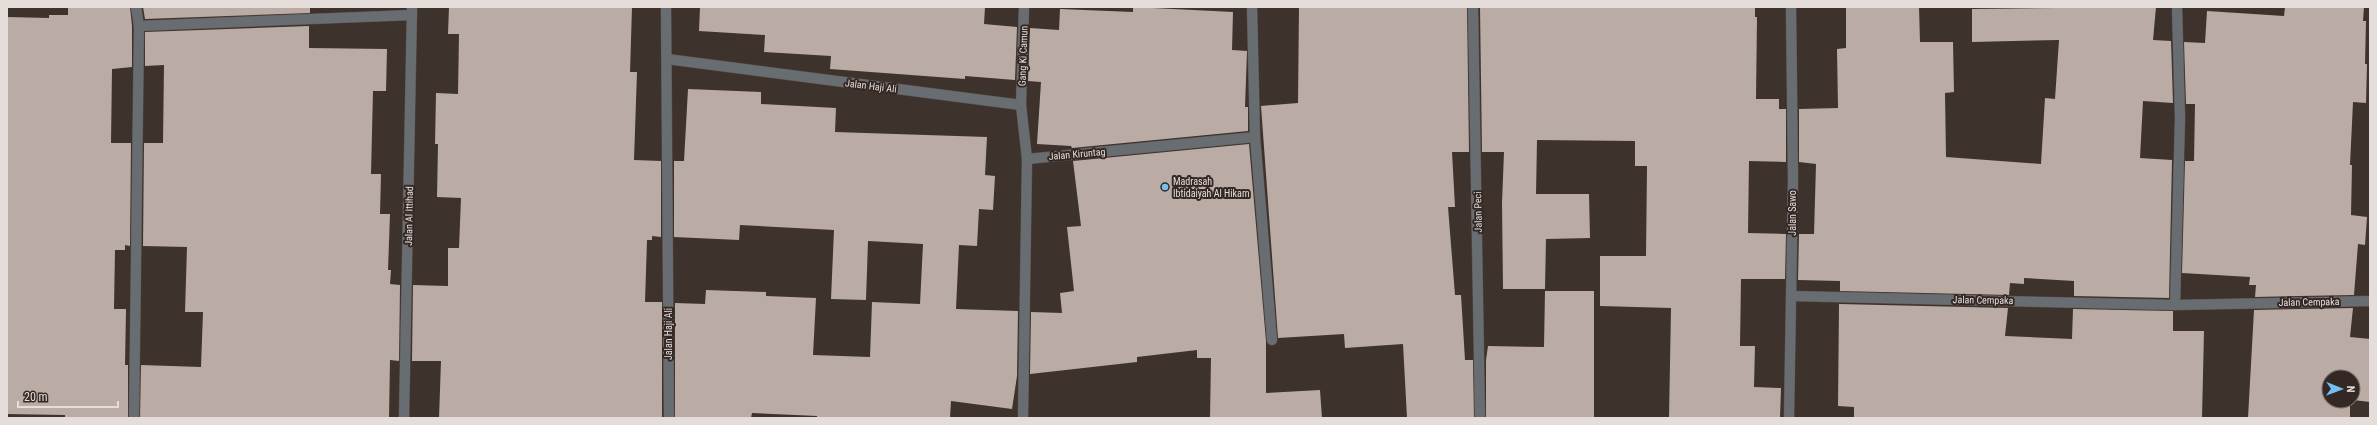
<svg xmlns="http://www.w3.org/2000/svg" width="2377" height="425" viewBox="0 0 2377 425" font-family="'Roboto Condensed',sans-serif">
	<rect width="100%" height="100%" fill="#3e322d"/>
	<g fill="#baaba5">
		<polygon points="68,7 130,7 132,26 132,67 112,69 111,143 131,143 130,246 125,245 125,250 115,250 114,309 126,309 125,365 128,365 128,418 65,418 65,415 7,414 7,17 49,18 49,15 68,15"/>
		<polygon points="143,7 310,7 310,13 145,19"/>
		<polygon points="449,7 632,7 630,72 637,72 634,160 661,161 661,237 652,236 652,240 647,240 645,302 662,302 662,418 439,418 441,361 412,361 413,285 448,286 448,248 459,248 461,198 437,197 438,144 435,144 436,93 458,94 459,34 448,34"/>
		<polygon points="700,7 985,7 984,24 1017,27 1015,80 965,76 965,79 830,69 831,56 764,52 765,35 699,31"/>
		<polygon points="1133,7 1233,12 1232,50 1247,51 1245,107 1248,107 1248,131 1072,148 1071,146 1037,144 1041,82 1028,81 1030,28 1059,30 1060,9 1133,12"/>
		<polygon points="1299,7 1467,7 1469,152 1452,152 1455,207 1448,207 1455,295 1461,295 1465,360 1473,360 1474,418 1407,418 1403,344 1345,348 1344,334 1278,338 1261,106 1298,103"/>
		<polygon points="1480,7 1755,7 1755,17 1757,17 1756,99 1779,99 1779,109 1786,109 1786,162 1749,161 1748,233 1786,234 1785,279 1741,279 1740,346 1755,346 1754,387 1781,388 1780,418 1669,418 1671,308 1600,306 1600,256 1646,256 1647,166 1635,166 1635,141 1537,140 1536,194 1589,194 1590,238 1546,239 1545,289 1503,289 1502,203 1504,152 1482,152"/>
		<polygon points="1846,7 1919,7 1920,42 1953,42 1954,92 1945,93 1946,157 2041,164 2045,98 2055,99 2059,40 1972,42 1972,9 2156,7 2153,40 2171,41 2173,103 2143,101 2140,158 2172,160 2169,298 2074,296 2074,281 2024,278 2024,284 2010,283 2009,295 1840,291 1840,281 1798,280 1799,234 1814,234 1816,164 1799,162 1799,109 1838,108 1837,49 1846,48"/>
		<polygon points="2285,7 2364,7 2363,21 2366,21 2365,64 2367,64 2366,103 2353,102 2350,165 2352,165 2351,215 2367,217 2365,245 2358,244 2354,295 2255,297 2256,285 2249,285 2250,277 2182,273 2185,161 2194,161 2195,104 2186,104 2184,42 2205,43 2207,11 2284,16"/>
		<polygon points="309,26 309,48 387,49 386,91 373,91 371,174 381,174 380,214 390,214 388,270 391,270 390,284 400,285 399,361 390,360 389,418 140,418 141,365 201,367 203,312 185,312 187,247 143,246 144,143 163,143 164,65 145,66 145,32"/>
		<polygon points="688,89 761,92 761,104 836,108 835,132 987,137 985,175 995,176 993,210 979,209 977,246 959,245 956,309 1018,311 1017,376 1012,409 951,401 950,418 817,418 817,416 752,413 751,418 675,418 675,303 705,304 706,290 766,292 766,296 816,298 813,355 870,357 872,302 920,304 923,244 868,241 866,300 831,299 834,230 740,225 739,240 674,237 674,161 684,161"/>
		<polygon points="1249,144 1266,341 1266,393 1320,390 1322,418 1210,418 1211,358 1197,358 1197,350 1137,357 1137,362 1030,374 1031,312 1062,313 1060,293 1074,291 1067,227 1081,226 1073,161"/>
		<polygon points="1545,291 1594,291 1594,418 1486,418 1486,360 1488,346 1544,347"/>
		<polygon points="1839,304 2008,308 2005,336 2072,339 2073,309 2173,311 2173,331 2204,331 2202,418 1854,418 1854,407 1838,406"/>
		<polygon points="2353,308 2350,337 2370,339 2370,402 2353,400 2353,377 2329,377 2329,401 2350,401 2350,418 2248,418 2254,310"/>
	</g>
	<g fill="none" stroke-linecap="round" stroke-linejoin="round">
		<defs>
			<g id="minor">
				<polyline points="666,7 669,418"/>
				<polyline points="1473,7 1480,418"/>
				<polyline points="139,26 412,15"/>
				<polyline points="667,59 1021,105 1027,159 1023,418"/>
				<polyline points="1021,105 1024,7"/>
				<polyline points="1255,137 1272,340"/>
				<polyline points="1027,159 1255,137 1252,7"/>
				<polyline points="1792,296 2175,305 2370,301"/>
				<polyline points="2175,305 2180,118 2177,7"/>
				<polyline points="134,418 139,26 136,7"/>
				<polyline points="404,418 412,7"/>
				<polyline points="1789,418 1793,180 1791,7"/>
			</g>
		</defs>
		<use href="#minor" stroke="#5c514c" stroke-width="11"/>
		<use href="#minor" stroke="#686d71" stroke-width="10"/>
	</g>
	<circle fill="#74c0f6" stroke="#342824" stroke-width="1.5" cx="1165" cy="187" r="4"/>
	<g text-anchor="middle" dominant-baseline="central" stroke-width="4" stroke-linejoin="round" paint-order="stroke">
		<g font-size="10" fill="#e5ddda" stroke="#342824">
			<text transform="translate(1023 56) rotate(-88)">Gang Ki Camun</text>
			<text transform="translate(871 86) rotate(7)">Jalan Haji Ali</text>
			<text transform="translate(1077 154) rotate(-5)">Jalan Kiruntag</text>
			<text transform="translate(1478 212) rotate(-91)">Jalan Peci</text>
			<text transform="translate(1792 213) rotate(-90)">Jalan Sawo</text>
			<text transform="translate(409 216) rotate(-89)">Jalan Al Ittihad</text>
			<text transform="translate(1983 300) rotate(1)">Jalan Cempaka</text>
			<text transform="translate(2309 302) rotate(-1)">Jalan Cempaka</text>
			<text transform="translate(668 334) rotate(-90)">Jalan Haji Ali</text>
		</g>
		<g font-size="10" fill="#e5ddda" stroke="#342824" text-anchor="start">
			<text x="1173" y="181">Madrasah<tspan x="1173" dy="12">Ibtidaiyah Al Hikam</tspan></text>
		</g>
	</g>
	<rect width="2377" height="425" fill="none" stroke="#e5ddda" stroke-width="16"/>
	<g transform="translate(2341 389) rotate(91)"><circle r="19" fill="#342824" stroke="#7b706d"/>
	<path d="M0-3L7 15L0 10L-7 15Z" fill="#74c0f6"/>
	<text y="-6" font-size="11" font-weight="bold" text-anchor="middle" fill="#e5ddda">N</text>
	</g>
	<path d="M18 401v6h100v-6" fill="none" stroke="#e5ddda" stroke-width="2"/>
	<text x="24" y="401" font-size="12" fill="#e5ddda" stroke="#342824" stroke-width="3" paint-order="stroke">20 m</text>
</svg>
